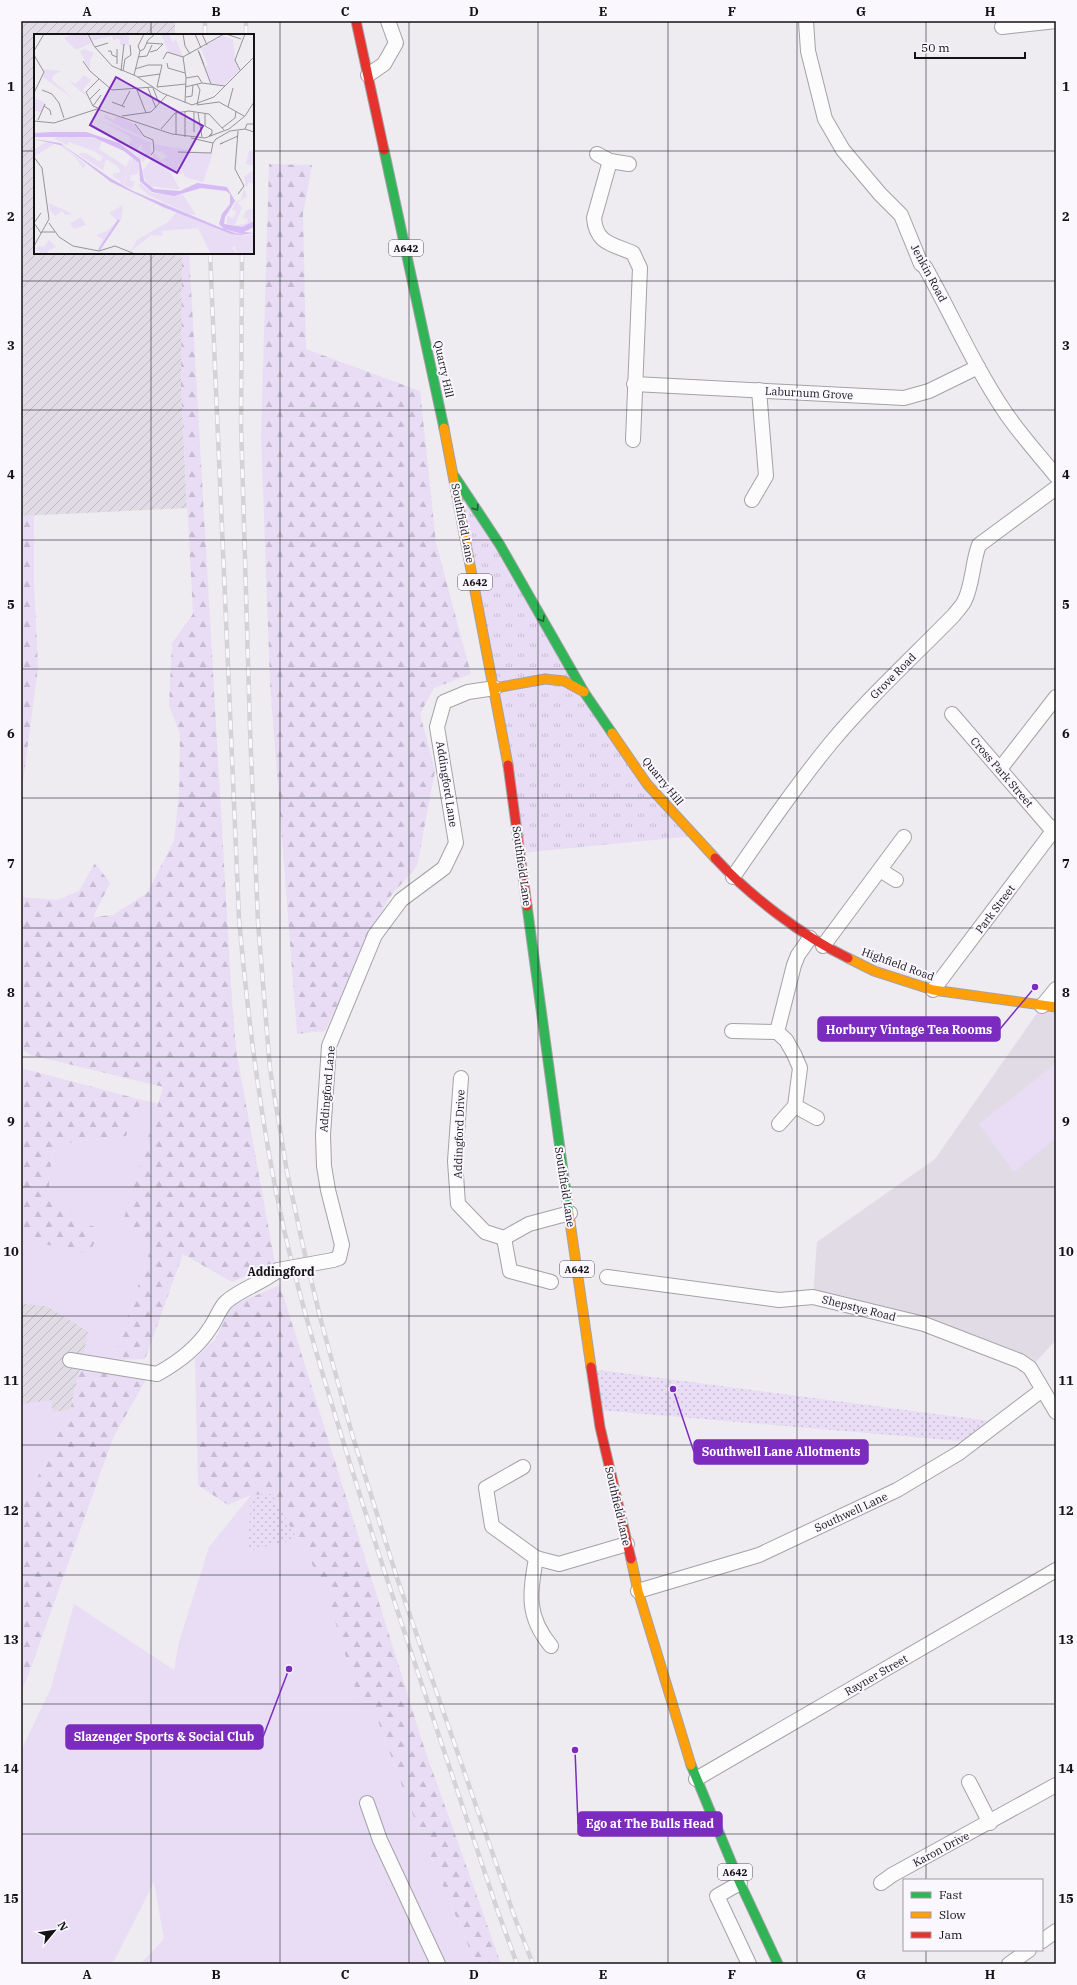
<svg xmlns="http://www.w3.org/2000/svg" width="1077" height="1985" viewBox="0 0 1077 1985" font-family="'IBM Plex Serif',serif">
	<defs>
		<pattern id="industrial-furrows" width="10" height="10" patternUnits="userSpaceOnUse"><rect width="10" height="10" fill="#e0dbe5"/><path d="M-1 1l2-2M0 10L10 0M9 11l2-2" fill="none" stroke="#bfbbc4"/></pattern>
		<pattern id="forest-firs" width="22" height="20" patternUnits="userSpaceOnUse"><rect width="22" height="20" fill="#e8ddf5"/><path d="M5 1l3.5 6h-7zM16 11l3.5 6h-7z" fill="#c6bdd1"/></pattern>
		<pattern id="park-tufts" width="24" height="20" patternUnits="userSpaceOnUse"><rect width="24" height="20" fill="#e8ddf5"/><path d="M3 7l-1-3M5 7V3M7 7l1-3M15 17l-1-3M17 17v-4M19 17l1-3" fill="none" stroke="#c6bdd1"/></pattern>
		<pattern id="garden-dots" width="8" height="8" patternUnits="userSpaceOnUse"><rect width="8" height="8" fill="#e8ddf5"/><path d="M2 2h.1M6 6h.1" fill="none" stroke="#c6bdd1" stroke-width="1.8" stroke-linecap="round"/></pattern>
	</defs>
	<rect width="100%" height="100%" fill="#eeebf1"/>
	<polygon fill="#e0dbe5" points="1042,1006 1056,1007 1056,1340 1030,1368 1020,1361 813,1297 817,1242 935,1159"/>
	<g fill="url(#industrial-furrows)">
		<polygon points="21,21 175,21 175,35 35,35 35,253 182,253 181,387 187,508 21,516"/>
		<polygon points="21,1303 47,1306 89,1332 70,1410 53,1412 21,1404"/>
	</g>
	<g fill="#e8ddf5">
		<polygon points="1055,1064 1056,1138 1014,1172 979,1124"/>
		<polygon points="142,1100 161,1104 153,1241 113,1360 83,1356 88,1332 48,1306 21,1303 21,1230 30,1242 55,1246 100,1229 67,1216 63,1204 49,1186 52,1153 68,1143 126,1136"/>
		<polygon points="51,1400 53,1412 70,1410 21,1511 21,1404"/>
		<polygon points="272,1494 325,1587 361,1707 372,1705 411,1810 476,1964 140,1964 164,1939 154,1882 114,1961 109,1964 21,1964 21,1751 51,1688 74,1604 174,1670 179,1642 209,1547 251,1495"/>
	</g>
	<g fill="url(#forest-firs)">
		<polygon points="269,164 312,165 303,214 306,349 420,391 436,543 471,674 434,688 420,714 435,771 417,866 388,899 325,1031 297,1034 270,683 261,435"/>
		<polygon points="182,253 189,253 231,986 236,1050 275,1263 232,1282 183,1254 145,1359 113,1360 153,1241 122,1225 163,1087 31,1055 21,1049 21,897 57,900 79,891 95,863 110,883 93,917 113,915 147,893 174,841 179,793 180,733 169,706 172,643 193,614 181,387"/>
		<polygon points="34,515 34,584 38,667 21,797 21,516"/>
		<polygon points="21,1068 142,1100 126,1136 68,1143 52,1153 49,1186 63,1204 67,1216 100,1229 92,1248 80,1253 55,1246 30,1242 21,1230"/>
		<polygon points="280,1285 424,1747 501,1964 476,1964 411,1810 372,1705 361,1708 325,1587 272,1495 251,1495 228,1505 198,1485 195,1359 216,1338 231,1306"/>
		<polygon points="80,1370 147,1378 113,1438 28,1676 21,1691 21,1511 70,1410"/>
	</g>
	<polygon fill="url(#park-tufts)" points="454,475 584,692 694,836 520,853"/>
	<g fill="url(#garden-dots)">
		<polygon points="591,1369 997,1422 972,1442 598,1410"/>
		<polygon points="272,1494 297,1539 248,1551 251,1495"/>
	</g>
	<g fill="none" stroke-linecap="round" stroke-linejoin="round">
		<defs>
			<g id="street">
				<path d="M 806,21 L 808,51 L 825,119 L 843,150 L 880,194 L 901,215 L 921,264 L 925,267 C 952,315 974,366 1005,412 C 1020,434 1039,455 1056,476"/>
				<polyline points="1002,27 1056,21"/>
				<polyline points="368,75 384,64 396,43 388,21"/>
				<polyline points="597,154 610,161 629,164"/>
				<path d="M 610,161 L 594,218 C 596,244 613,244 633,253 L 640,268 L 633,440"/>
				<polyline points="634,384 904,398 929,391 978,367"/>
				<polyline points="752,500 766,476 759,390"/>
				<polyline points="952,714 1053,831"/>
				<polyline points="1000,769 1056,697"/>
				<polyline points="880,870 896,880"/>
				<path d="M 733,877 C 764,832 795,787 830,744 C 868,698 912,658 954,615 C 957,611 961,607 964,602 C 973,585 972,563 979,545 L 1056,488"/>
				<polyline points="823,946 904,837"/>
				<polyline points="933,990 1056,827"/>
				<polyline points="1042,1006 1056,989"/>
				<polyline points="732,1031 777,1032"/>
				<polyline points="461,1078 455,1161 458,1204 485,1232 504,1238 529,1224 570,1213"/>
				<polyline points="795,1106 817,1118"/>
				<polyline points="779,1124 795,1106 800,1068 794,1054 786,1040 777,1032 794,965 798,955 810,938"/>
				<polyline points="504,1238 510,1271 551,1282"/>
				<polyline points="333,1260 339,1258 342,1245 328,1190 324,1166 323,1135 329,1046 375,935 401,900 444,868 456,843 437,727 444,702 468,692 495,688"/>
				<polyline points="607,1277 779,1300 813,1297 924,1324 1020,1361 1030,1368 1056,1412"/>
				<path d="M 70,1360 L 157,1374 C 177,1363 198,1347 210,1328 C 216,1320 219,1309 226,1302 C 242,1288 263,1283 278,1270"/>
				<path d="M 523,1467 L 486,1488 L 492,1526 L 536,1558 C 530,1594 526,1616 551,1646"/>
				<polyline points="536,1558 559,1564 627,1544"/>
				<polyline points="638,1591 759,1555 897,1490 959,1453 1042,1390"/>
				<polyline points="696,1779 1056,1570"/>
				<polyline points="969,1782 990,1823"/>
				<polyline points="367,1803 380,1840 438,1964"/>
				<polyline points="740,1883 717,1896 749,1964"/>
				<polyline points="881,1883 892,1875 1056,1785"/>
				<polyline points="1042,1941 1056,1931"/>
				<polyline points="1009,1964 1029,1950"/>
			</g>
			<g id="fast">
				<polyline points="384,150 444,428"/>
				<polyline points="455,477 500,545 584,692 612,733"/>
				<polyline points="527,906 569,1215"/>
				<polyline points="691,1765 740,1883 778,1964"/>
			</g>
			<g id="slow">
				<polyline points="444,428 508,765"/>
				<polyline points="495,688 545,679 564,681 584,692"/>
				<polyline points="612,733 647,784 715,858"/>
				<polyline points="848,958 874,971 933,990 1056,1007"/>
				<polyline points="569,1215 591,1367"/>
				<polyline points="631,1559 638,1591 691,1765"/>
			</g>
			<g id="jam">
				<polyline points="356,21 384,150"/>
				<polyline points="508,765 527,906"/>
				<path d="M 715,858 C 750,896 802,936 848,958"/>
				<polyline points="591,1367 600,1427 631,1559"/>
			</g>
		</defs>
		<use href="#street" stroke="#a4a2a6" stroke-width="16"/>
		<use href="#fast" stroke="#a4a2a6" stroke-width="11"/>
		<use href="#slow" stroke="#a4a2a6" stroke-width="11"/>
		<use href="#jam" stroke="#a4a2a6" stroke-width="11"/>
		<use href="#street" stroke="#fcfcfd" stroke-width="14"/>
		<use href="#fast" stroke="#30b455" stroke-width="9"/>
		<use href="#slow" stroke="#ff9f0a" stroke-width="9"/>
		<use href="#jam" stroke="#e5322d" stroke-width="9"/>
		<defs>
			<g id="rail">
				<polyline points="205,35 205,21"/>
				<polyline points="246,35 246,21"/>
				<path d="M 210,253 L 239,918 C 248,1021 261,1124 283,1225 C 303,1314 331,1402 358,1489 C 403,1631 451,1771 498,1912 L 517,1964"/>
				<polyline points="242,253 241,423 250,729 258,922 270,1069 287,1172 303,1246 320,1317 352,1434 397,1578 516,1921 533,1964"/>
			</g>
		</defs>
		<use href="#rail" stroke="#d3d2d4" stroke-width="4.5"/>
		<use href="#rail" stroke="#faf7ff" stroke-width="3" stroke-dasharray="9" stroke-linecap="butt"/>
		<defs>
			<polyline id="street-bridge" points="278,1270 333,1260"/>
		</defs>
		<use href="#street-bridge" stroke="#a4a2a6" stroke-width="16" stroke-linecap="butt"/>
		<use href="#street-bridge" stroke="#fcfcfd" stroke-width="14"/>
	</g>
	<defs><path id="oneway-chevron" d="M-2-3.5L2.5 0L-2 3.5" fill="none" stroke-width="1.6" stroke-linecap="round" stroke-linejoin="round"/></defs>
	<g stroke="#226335">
		<use href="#oneway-chevron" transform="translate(476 508) rotate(57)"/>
		<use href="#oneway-chevron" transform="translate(542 619) rotate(60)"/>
	</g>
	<path fill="none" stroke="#141215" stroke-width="1" stroke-opacity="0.55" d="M 151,21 L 151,35M 280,21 L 280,1964M 409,21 L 409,1964M 538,21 L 538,1964M 668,21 L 668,1964M 797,21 L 797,1964M 926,21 L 926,1880M 21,151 L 35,151M 253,151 L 1056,151M 151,253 L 151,1964M 21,281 L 1056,281M 21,410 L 1056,410M 21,540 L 1056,540M 21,669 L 1056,669M 21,798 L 1056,798M 21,928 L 1056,928M 21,1057 L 1056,1057M 21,1187 L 1056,1187M 21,1316 L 1056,1316M 21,1445 L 1056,1445M 21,1575 L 1056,1575M 21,1704 L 1056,1704M 21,1834 L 1056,1834M 926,1950 L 926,1964"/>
	<g text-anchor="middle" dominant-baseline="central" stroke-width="4" stroke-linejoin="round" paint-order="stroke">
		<g fill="#faf7ff" stroke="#59575b" stroke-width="1">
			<rect x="389" y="240" width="34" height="16" rx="3"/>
			<rect x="458" y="574" width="34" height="16" rx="3"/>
			<rect x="560" y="1261" width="34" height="16" rx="3"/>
			<rect x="718" y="1864" width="34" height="16" rx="3"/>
		</g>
		<g font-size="10" font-weight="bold" fill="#141215">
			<text x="406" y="248">A642</text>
			<text x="475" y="582">A642</text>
			<text x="577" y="1269">A642</text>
			<text x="735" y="1872">A642</text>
		</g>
		<g font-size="11" fill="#141215" stroke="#faf7ff">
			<text transform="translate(929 273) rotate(62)">Jenkin Road</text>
			<text transform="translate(444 369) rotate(78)">Quarry Hill</text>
			<text transform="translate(809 393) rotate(3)">Laburnum Grove</text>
			<text transform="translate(463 523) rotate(79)">Southfield Lane</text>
			<text transform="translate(893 676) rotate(-45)">Grove Road</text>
			<text transform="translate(1002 772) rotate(49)">Cross Park Street</text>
			<text transform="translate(663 781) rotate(51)">Quarry Hill</text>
			<text transform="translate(447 784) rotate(81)">Addingford Lane</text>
			<text transform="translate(522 866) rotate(82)">Southfield Lane</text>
			<text transform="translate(995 909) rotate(-53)">Park Street</text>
			<text transform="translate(898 964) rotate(20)">Highfield Road</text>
			<text transform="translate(327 1089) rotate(-85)">Addingford Lane</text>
			<text transform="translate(459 1134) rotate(-88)">Addingford Drive</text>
			<text transform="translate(565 1187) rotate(81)">Southfield Lane</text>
			<text transform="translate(859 1308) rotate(14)">Shepstye Road</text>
			<text transform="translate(618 1506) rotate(77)">Southfield Lane</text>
			<text transform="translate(851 1512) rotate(-25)">Southwell Lane</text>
			<text transform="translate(876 1675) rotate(-30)">Rayner Street</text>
			<text transform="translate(941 1849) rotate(-28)">Karon Drive</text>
		</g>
		<g font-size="12" font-weight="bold" fill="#141215" stroke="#faf7ff">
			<text x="281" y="1271">Addingford</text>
		</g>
	</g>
	<g transform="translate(34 34)">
		<rect width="220" height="220" fill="#eeebf1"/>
		<path d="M 51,15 L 60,19 L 56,26 L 56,36 L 46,17 ZM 50,41 L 57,46 L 49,55 L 52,62 L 35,47 L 42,50 ZM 70,99 L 106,121 L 113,118 L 108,116 L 108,110 L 118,119 L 109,128 L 103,121 ZM 12,108 L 20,110 L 1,122 L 0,116 ZM 134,115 L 179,119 L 169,148 L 151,143 L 145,130 L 143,130 L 149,141 L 135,135 L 128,126 L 133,123 L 128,116 ZM 120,122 L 128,134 L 140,155 L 116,152 L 113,149 L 110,147 L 108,139 L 109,136 L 110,146 L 116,151 L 111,146 L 109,136 ZM 99,123 L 106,132 L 103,140 L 97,141 L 96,146 L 101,148 L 98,155 L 90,151 ZM 218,137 L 220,138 L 220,150 L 215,148 L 212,153 L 210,143 ZM 106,149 L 118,159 L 145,161 L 155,180 L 112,160 L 114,161 L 105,152 ZM 210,154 L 213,162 L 203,169 L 208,173 L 201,191 L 193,190 L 193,182 L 199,184 L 203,177 L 198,176 L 202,167 L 207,166 ZM 15,169 L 39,180 L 31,181 L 28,177 L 21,182 L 16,176 Z" fill="#e8ddf5"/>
		<path d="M 10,35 L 28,37 L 19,41 L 18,46 L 41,66 L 9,43 ZM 71,81 L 79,86 L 83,82 L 100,90 L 109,103 L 81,90 L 70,83 ZM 66,86 L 118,109 L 116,113 L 118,119 L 108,110 L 100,117 L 78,103 L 79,102 L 95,112 L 96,107 L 99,108 L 95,102 ZM 0,106 L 13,107 L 28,111 L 52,131 L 49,134 L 42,124 L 26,111 ZM 119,110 L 161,117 L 165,119 L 133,115 L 126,118 L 120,115 ZM 120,118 L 136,138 L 146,155 L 140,155 L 118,120 ZM 97,122 L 97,128 L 89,151 L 86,149 ZM 145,161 L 149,161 L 162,181 L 155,180 ZM 89,171 L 87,186 L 64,216 L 69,205 L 62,201 L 73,197 L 81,189 L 83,186 L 75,179 ZM 216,175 L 220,176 L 218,188 L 208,193 L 196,193 L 213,189 L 214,185 L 209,183 L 212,177 ZM 143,178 L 195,199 L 209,201 L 215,217 L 220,212 L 220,220 L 203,220 L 201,212 L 197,215 L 201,216 L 201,219 L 177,220 L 164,194 L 127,197 L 129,202 L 117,201 L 97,217 L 103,206 L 134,188 Z" fill="#e8ddf5"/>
		<path d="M 22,103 L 59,103 L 68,106 L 65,115 L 92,133 L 87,147 L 79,143 L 79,140 L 87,138 L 83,132 L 72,125 L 69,136 L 45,121 L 46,119 L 52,119 L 66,128 L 69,123 L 60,117 L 35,108 L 33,111 L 21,105 ZM 220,200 L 220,212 L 215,217 L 208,215 L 209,202 Z" fill="#e8ddf5"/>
		<path d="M 127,0 L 135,0 L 138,8 L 142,6 L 149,23 L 135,19 Z" fill="#e8ddf5"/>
		<path d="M 54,0 L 95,0 L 95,10 L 87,12 L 85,5 L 79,6 L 78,2 L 56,7 ZM 189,2 L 199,6 L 201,26 L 206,36 L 190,51 L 178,50 L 170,33 L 174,31 L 167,14 ZM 0,64 L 12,69 L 7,79 L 0,76 ZM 47,183 L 52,191 L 40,195 L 36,189 ZM 15,206 L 22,213 L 14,217 L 14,220 L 5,220 L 6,218 L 2,215 L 4,212 L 10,213 Z" fill="#e8ddf5"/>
		<path d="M 39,0 L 53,1 L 57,9 L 42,16 L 30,4 ZM 220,116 L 220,132 L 212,130 L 215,117 Z" fill="#e8ddf5"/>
		<path d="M 19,98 L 52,98 L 85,109 L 106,125 L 110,147 L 120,155 L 146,157 L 163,149 L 193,153 L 201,167 L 191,183 L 190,190 L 208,193 L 220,187 L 220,193 L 210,198 L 220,199 L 206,201 L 197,200 L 129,173 L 77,148 L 30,112 L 0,105 L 26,109 L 76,144 L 99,157 L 185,193 L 201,199 L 209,200 L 190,195 L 185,190 L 188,180 L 196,170 L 196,160 L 192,157 L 167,154 L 140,162 L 118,158 L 106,147 L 105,129 L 90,117 L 59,103 L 0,103 L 0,99 Z" fill="#d6bbf4"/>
		<path fill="none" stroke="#d6bbf4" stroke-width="2" d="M 65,216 L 85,186"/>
		<path fill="none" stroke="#979499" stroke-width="1" d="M 54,0 L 60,12 L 78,32 L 102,42 L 128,59 L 158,71 L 180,63 L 220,23M 149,0 L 151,12 L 156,20M 161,0 L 167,14M 168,0 L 173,11M 192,0 L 207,5M 112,9 L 129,10M 61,13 L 74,9M 83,15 L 83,30M 164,16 L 177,50M 0,17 L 10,0M 74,17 L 77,17 L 78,21 L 83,23M 106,17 L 110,15 L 114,6 L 121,0M 106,17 L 104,12 L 110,0M 116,18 L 123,16 L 129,10M 165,18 L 170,31M 0,21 L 10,38 L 0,59M 104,23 L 113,22 L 118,11M 149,23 L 152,44 L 151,69M 129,25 L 133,18 L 149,23 L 190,0M 49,27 L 56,37 L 78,56 L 119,53M 133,29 L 134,34 L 151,39M 101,35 L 114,31 L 128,31 L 123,53M 206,36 L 201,26 L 211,0M 87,37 L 90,10M 89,37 L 91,25 L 97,21 L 96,11M 100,41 L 106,17M 104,43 L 126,40M 152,44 L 164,42 L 168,49M 163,50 L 166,56 L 163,71 L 185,68 L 210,82M 123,53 L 152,50M 151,53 L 168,49 L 191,52M 114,54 L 122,74M 119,54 L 125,69M 8,56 L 18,60 L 25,69 L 30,84M 103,56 L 112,79M 152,63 L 158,62 L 159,51M 56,65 L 66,55M 78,68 L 91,73M 10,72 L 16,76 L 17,81M 59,72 L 67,61M 88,72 L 96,57M 194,73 L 199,54M 64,74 L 59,72 L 52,58 L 65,45M 151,78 L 151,103M 160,78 L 160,98M 164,79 L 168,103M 171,79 L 171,92 L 178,96 L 178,99 L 177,101 L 175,102 L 178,99M 88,82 L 117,78 L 133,61M 4,86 L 11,70M 0,87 L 20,89 L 63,75 L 138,100 L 171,104 L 195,95 L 211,82 L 220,68M 101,90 L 110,102 L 119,106 L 120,117 L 117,121M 188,94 L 201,84 L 202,77M 127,95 L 141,79 L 155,77 L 175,80 L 190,96M 211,95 L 213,90 L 220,90M 196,97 L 211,95 L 220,98M 142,100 L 142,79M 157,104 L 179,109 L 182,105 L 196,97M 189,109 L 186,110 L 204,102M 144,118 L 177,119 L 179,109M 0,123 L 8,134 L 15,185 L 0,212M 204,160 L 210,152 L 201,135 L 204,97M 7,179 L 0,189 L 7,199M 15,189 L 25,203 L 39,212 L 65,217 L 81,212 L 101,220M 8,198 L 21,198"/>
		<path fill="#7b2cbf" fill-opacity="0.15" stroke="#7b2cbf" stroke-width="2" d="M 82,43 L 169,92 L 143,139 L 56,91 Z"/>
		<rect width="220" height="220" fill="none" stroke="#141215" stroke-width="2"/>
	</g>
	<path fill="none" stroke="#7b2cbf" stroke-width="1.5" d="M1035 987L1000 1029M673 1389L694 1452M289 1669L263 1737M575 1750L578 1824"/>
	<g fill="#7b2cbf" stroke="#faf7ff" stroke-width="1.5">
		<circle cx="1035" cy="987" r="4"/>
		<circle cx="673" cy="1389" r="4"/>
		<circle cx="289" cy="1669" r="4"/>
		<circle cx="575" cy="1750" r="4"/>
	</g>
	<g fill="#7b2cbf" stroke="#7b2cbf" stroke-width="1.5">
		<rect x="818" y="1017" width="182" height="24" rx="4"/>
		<rect x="694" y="1440" width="174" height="24" rx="4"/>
		<rect x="66" y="1725" width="197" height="24" rx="4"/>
		<rect x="578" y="1812" width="144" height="24" rx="4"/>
	</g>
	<g font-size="12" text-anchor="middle" font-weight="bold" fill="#fff">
		<text x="909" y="1034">Horbury Vintage Tea Rooms</text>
		<text x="781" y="1456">Southwell Lane Allotments</text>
		<text x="164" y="1741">Slazenger Sports &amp; Social Club</text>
		<text x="650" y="1828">Ego at The Bulls Head</text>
	</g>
	<rect width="1077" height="1985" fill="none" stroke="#faf7ff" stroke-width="44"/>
	<rect x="903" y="1879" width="140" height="72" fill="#faf7ff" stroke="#9e9ba1"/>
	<rect x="911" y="1892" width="20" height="6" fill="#30b455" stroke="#9e9ba1"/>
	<text x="939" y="1899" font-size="12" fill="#141215">Fast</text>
	<rect x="911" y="1912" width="20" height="6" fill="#ff9f0a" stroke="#9e9ba1"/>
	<text x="939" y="1919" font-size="12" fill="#141215">Slow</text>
	<rect x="911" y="1932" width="20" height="6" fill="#e5322d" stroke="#9e9ba1"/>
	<text x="939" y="1939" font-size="12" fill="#141215">Jam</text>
	<g transform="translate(54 1931) rotate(61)" stroke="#faf7ff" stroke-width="3" paint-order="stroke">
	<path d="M0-3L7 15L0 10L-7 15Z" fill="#141215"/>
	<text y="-6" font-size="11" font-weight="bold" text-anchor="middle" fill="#141215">N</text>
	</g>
	<path d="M915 52v6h110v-6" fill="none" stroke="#141215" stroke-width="2"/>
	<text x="921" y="52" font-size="12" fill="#141215" stroke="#faf7ff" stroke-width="3" paint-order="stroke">50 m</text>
	<rect x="22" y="22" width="1033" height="1941" fill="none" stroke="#141215" stroke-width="1.5"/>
	<g font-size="13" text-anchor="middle" font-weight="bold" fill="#141215">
		<text x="87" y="16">A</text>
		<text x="216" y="16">B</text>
		<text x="345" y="16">C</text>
		<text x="474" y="16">D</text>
		<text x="603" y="16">E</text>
		<text x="732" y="16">F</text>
		<text x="861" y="16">G</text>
		<text x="990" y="16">H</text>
		<text x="11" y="91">1</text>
		<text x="1066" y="91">1</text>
		<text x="11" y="221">2</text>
		<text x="1066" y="221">2</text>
		<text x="11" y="350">3</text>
		<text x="1066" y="350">3</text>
		<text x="11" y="479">4</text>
		<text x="1066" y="479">4</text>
		<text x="11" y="609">5</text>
		<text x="1066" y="609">5</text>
		<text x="11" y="738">6</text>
		<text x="1066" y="738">6</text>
		<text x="11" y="868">7</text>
		<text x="1066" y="868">7</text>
		<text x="11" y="997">8</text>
		<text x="1066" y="997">8</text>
		<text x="11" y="1126">9</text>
		<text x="1066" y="1126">9</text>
		<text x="11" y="1256">10</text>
		<text x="1066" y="1256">10</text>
		<text x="11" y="1385">11</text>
		<text x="1066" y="1385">11</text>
		<text x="11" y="1515">12</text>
		<text x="1066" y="1515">12</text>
		<text x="11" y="1644">13</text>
		<text x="1066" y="1644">13</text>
		<text x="11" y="1773">14</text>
		<text x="1066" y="1773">14</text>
		<text x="11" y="1903">15</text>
		<text x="1066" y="1903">15</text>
		<text x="87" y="1979">A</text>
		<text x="216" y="1979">B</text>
		<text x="345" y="1979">C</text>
		<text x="474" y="1979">D</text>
		<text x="603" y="1979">E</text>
		<text x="732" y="1979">F</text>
		<text x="861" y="1979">G</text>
		<text x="990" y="1979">H</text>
	</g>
</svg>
